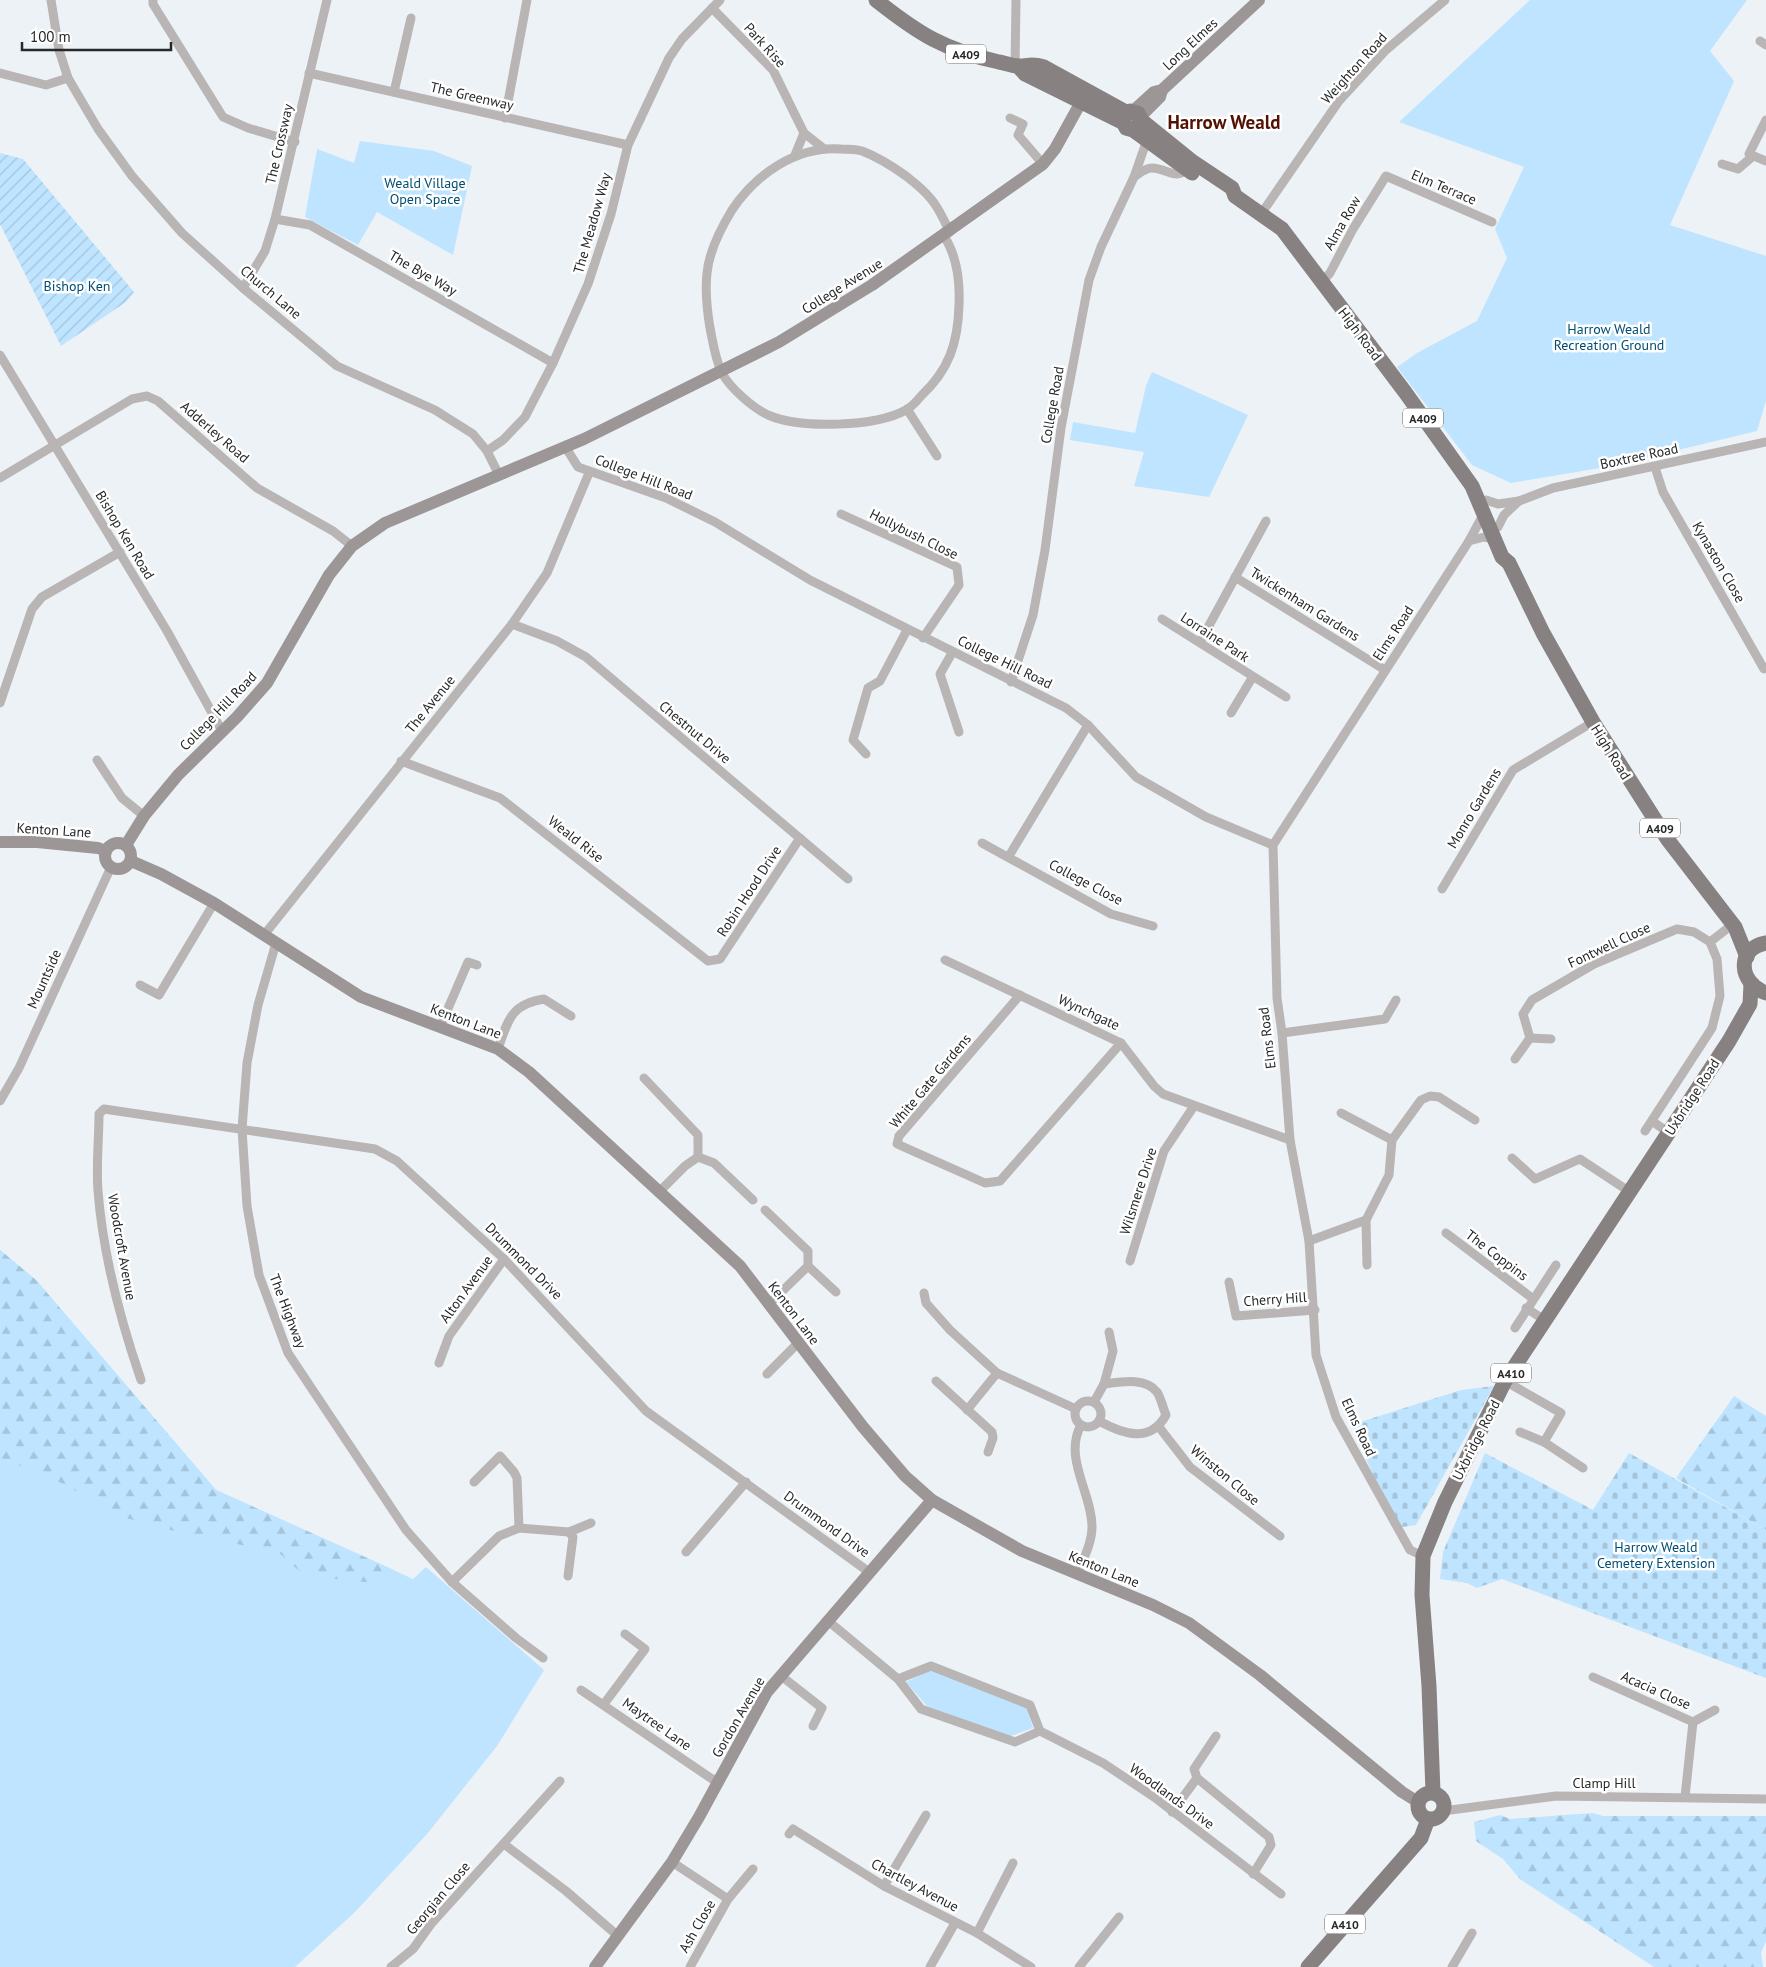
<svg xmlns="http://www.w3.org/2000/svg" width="1766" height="1967" viewBox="0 0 1766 1967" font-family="'PT Sans',sans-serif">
	<defs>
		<pattern id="forest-firs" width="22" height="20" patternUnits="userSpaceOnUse" patternTransform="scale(1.25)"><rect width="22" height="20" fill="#bee4ff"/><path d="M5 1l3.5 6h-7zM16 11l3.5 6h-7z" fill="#a3c4db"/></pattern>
		<pattern id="cemetery-stones" width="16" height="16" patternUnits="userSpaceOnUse" patternTransform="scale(1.25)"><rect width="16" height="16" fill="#bee4ff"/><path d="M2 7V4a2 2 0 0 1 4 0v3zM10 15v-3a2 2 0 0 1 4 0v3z" fill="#a3c4db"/></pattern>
		<pattern id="garden-furrows" width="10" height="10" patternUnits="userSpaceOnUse" patternTransform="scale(1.25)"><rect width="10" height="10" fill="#bee4ff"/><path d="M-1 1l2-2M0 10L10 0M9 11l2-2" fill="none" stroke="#a3c4db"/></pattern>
	</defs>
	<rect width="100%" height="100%" fill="#edf2f6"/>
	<g fill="#bee4ff">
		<polygon points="1530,0 1747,0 1710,51 1734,81 1670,225 1766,256 1766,401 1757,431 1612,466 1511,483 1472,465 1397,367 1417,353 1477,321 1507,258 1495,229 1524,167 1399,122"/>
		<polygon points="360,141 434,151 472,166 453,255 377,212 358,245 305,217 317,149 354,163"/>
		<polygon points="1152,372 1248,415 1209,497 1134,486 1144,452 1070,440 1073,422 1135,433 1146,386"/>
		<polygon points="0,1250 36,1280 216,1490 413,1579 426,1567 544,1670 497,1746 427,1834 356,1911 295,1967 0,1967"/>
		<polygon points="931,1670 1027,1708 1033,1728 1008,1737 927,1706 906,1682"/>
	</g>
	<g fill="url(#forest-firs)">
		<polygon points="0,1250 36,1280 216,1490 394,1570 376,1583 305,1576 278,1552 186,1534 115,1515 64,1484 9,1461 0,1462"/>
		<polygon points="1734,1396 1766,1416 1766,1530 1676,1478"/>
		<polygon points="1593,1813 1603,1816 1766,1816 1766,1941 1761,1953 1763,1967 1654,1967 1520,1879 1503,1859 1476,1841 1474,1822 1500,1815 1510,1819"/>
	</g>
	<g fill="url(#cemetery-stones)">
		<polygon points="1494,1386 1416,1525 1402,1527 1387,1504 1353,1431 1354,1424 1461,1390"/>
		<polygon points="1485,1453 1593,1510 1629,1453 1766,1530 1766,1678 1502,1579 1477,1588 1467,1583 1440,1579 1443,1552"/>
	</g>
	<polygon fill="url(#garden-furrows)" points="0,153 23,159 134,292 126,302 61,346 0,224"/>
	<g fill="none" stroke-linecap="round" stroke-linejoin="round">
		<g stroke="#b8b5b4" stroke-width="9">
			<polyline points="51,0 59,50 68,78 98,129 132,176 182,233 243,288 337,366 435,410 473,434 487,451 499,475"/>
			<polyline points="153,0 153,4 223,117 248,128 295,142"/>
			<polyline points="712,8 773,70 804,133 823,148"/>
			<polyline points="1760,41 1766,45"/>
			<polyline points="1015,66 1016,0"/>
			<polyline points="0,73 46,85 68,78"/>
			<polyline points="309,73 628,145"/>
			<polyline points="394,92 411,18"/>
			<polyline points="505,118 527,0"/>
			<polyline points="1010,118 1023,124 1018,135 1043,164"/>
			<polyline points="1766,120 1749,154 1766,161"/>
			<polyline points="795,155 804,133"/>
			<polyline points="1722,164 1738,169 1753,156"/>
			<path d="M 1134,177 C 1140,173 1145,168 1152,168 C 1167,168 1176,182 1189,167"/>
			<polyline points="1261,214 1339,101 1386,50 1445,0"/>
			<polyline points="275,219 310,225 553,363"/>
			<path d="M 944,236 C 957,256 960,282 959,305 C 958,343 949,370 921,396 C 917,401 911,407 906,410 C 875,427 801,429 768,415 C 753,408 730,388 722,373 C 715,359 713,342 710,328 C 707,310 705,291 707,273 C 709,252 721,228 732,210 C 756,174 796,146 841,149 C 848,149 855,149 862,151 C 878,157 892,166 906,176 C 915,183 924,190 931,199 C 939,208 944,221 950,232"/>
			<polyline points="1322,282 1330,273 1353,229 1386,176 1492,222"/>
			<polyline points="243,288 265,251 275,219 327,0"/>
			<polyline points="0,355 167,631 222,731"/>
			<polyline points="907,409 937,456"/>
			<polyline points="566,448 578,467 666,498 715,522 810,580 1066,708 1088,725 1136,777 1206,817 1273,845"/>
			<polyline points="487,451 503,440 525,417 553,363 588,284 611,214 628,145 669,58 682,39 720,0"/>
			<polyline points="1655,467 1663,492 1764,669"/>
			<polyline points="0,478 132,399 147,396 158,401 257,488 333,531 352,546"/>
			<polyline points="1486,500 1498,504 1519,501"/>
			<polyline points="841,514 957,567 959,585 923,638"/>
			<polyline points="1498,527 1504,515 1519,501 1553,488 1766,442"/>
			<polyline points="1469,541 1483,515"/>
			<polyline points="1235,577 1385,670"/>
			<polyline points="1162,619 1286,697"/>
			<polyline points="512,624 557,641 586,657 848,879"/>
			<polyline points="1200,642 1266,521"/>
			<polyline points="952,653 940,674 959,732"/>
			<polyline points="1011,682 1033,615 1045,550 1061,428 1089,280 1101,247 1134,177 1147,140"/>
			<polyline points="0,703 32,609 42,597 120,552"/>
			<polyline points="1231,713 1252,678"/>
			<polyline points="866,754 853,740 868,688 880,681 907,630"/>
			<polyline points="97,760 122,798 144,816"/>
			<polyline points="401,761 500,798 708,961 720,959 800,838"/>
			<polyline points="982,843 1111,914 1153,926"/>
			<polyline points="1009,856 1088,725"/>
			<polyline points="1442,889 1513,770 1593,722"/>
			<polyline points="264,935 512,624 547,573 589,473"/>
			<polyline points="1710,942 1733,924"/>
			<polyline points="276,943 258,1005 247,1063 242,1129 247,1206 259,1275 288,1353 406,1530 452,1582 516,1638 543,1658"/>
			<polyline points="945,960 1121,1043 1154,1086 1163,1094 1290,1140"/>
			<polyline points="140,985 159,995 214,903"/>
			<polyline points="1020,995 899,1136 897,1144 985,1183 1000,1181 1121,1043"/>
			<polyline points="440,1027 468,962 477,965"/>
			<polyline points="1282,1033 1385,1019 1396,1000"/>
			<polyline points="1551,1039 1530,1038 1523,1014 1532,1000 1594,964 1677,929 1694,932 1710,942 1717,959 1720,996 1712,1028 1645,1131"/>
			<path d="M 498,1049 C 508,1020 511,1004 544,999 L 571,1016"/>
			<polyline points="1515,1059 1530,1038"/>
			<polyline points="644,1078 698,1135 698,1157 714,1163 753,1200"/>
			<polyline points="0,1101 19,1068 111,867"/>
			<polyline points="1341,1113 1392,1140"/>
			<polyline points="1652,1121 1669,1133"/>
			<polyline points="1512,1158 1535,1179 1580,1159 1630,1192"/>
			<polyline points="659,1192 685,1166 698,1157"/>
			<polyline points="765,1210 808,1251 808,1266 836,1292"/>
			<polyline points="1366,1220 1367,1265"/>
			<polyline points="1446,1233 1532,1298"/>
			<polyline points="1309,1241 1366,1220 1389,1175 1392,1140 1421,1100 1430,1096 1439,1097 1475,1120"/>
			<polyline points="1130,1261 1164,1151 1194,1106"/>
			<polyline points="1229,1282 1236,1316 1315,1310"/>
			<polyline points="924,1293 926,1303 950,1330 997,1373 1076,1409"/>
			<polyline points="769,1304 808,1266"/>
			<polyline points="1526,1308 1546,1321"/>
			<polyline points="1515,1328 1556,1265"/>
			<polyline points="439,1363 449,1336 504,1259"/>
			<polyline points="767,1374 798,1343"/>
			<path d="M 141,1380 C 120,1319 103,1255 98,1191 C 96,1165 99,1139 99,1114 L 104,1109 L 375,1149 L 397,1161 L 504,1259 L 646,1411 L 869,1572"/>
			<polyline points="936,1381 992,1432 993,1438 988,1452"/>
			<polyline points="1505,1381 1561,1413 1544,1442"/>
			<polyline points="1104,1384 1113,1351 1109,1332"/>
			<circle cx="1088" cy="1414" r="13"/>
			<path d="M 1094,1402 L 1104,1384 C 1121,1382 1145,1377 1157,1392 C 1161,1398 1163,1408 1166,1415 C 1150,1444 1123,1434 1099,1421"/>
			<polyline points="967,1410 997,1373"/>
			<polyline points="1159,1427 1190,1467 1280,1536"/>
			<polyline points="1520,1432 1544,1442 1583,1468"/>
			<polyline points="474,1482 500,1456 514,1472 517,1478 519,1528"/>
			<polyline points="686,1552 746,1482"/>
			<polyline points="1423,1556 1410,1550 1336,1417 1316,1355 1309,1241 1290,1140 1282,1033 1277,998 1273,845 1469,541 1484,537 1494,539"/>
			<path d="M 1077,1575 C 1083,1560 1092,1543 1092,1527 C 1092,1493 1063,1458 1081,1425"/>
			<polyline points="568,1576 573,1537 569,1532"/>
			<polyline points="452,1582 499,1536 519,1528 569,1532 591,1523"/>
			<polyline points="827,1620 898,1679 921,1709 1015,1742 1040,1731"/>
			<polyline points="780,1675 822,1708 813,1726"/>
			<polyline points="1593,1677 1693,1722 1685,1797"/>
			<polyline points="898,1679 931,1666 1030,1705 1040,1731 1103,1763 1154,1797 1281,1894"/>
			<polyline points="581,1690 712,1779 720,1780"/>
			<polyline points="604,1704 645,1649 625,1634"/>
			<polyline points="1693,1722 1715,1710"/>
			<polyline points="1216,1736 1194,1769 1197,1778 1269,1837 1271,1845 1253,1874"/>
			<polyline points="1443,1811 1556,1796 1766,1799"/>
			<polyline points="1172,1812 1197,1778"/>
			<polyline points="789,1834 793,1829 884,1886 977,1933 1031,1967"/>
			<polyline points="504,1844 566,1891 618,1936"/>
			<polyline points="672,1862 728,1899 690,1967"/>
			<polyline points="884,1886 926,1815"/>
			<polyline points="728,1899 753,1869"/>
			<polyline points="977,1933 1013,1863"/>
			<polyline points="391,1967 413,1949 431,1924 560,1781"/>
			<polyline points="930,1967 955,1923"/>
			<polyline points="1079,1967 1119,1917"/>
			<polyline points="1452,1967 1472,1933"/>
		</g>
		<g stroke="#9c9796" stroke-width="12">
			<polyline points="1133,111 1154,92 1162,90 1259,0"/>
			<polyline points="1140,117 1160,97 1162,90"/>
			<polyline points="0,842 37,842 98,848 106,851"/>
			<circle cx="118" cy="856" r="13"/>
			<polyline points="126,845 144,816 178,775 237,717 267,683 329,575 352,546 385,523 584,439 779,342 872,285 1043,164 1055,149 1086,93"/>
			<polyline points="131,861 161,874 214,903 361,997 498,1049 529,1072 740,1266 863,1427 905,1476 932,1500 1022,1551 1153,1605 1189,1623 1260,1675 1402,1792 1418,1802"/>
			<polyline points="595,1967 672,1862 699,1817 767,1692 932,1500"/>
		</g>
		<g stroke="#878281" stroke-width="15">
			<path d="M 876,0 C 919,34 944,50 999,62 C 1005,63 1012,66 1018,66 C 1030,66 1031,63 1044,67 L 1126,112"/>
			<polyline points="1018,66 1025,74 1122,122"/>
			<polyline points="1141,120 1193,162 1232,188 1235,196 1282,229 1405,392 1472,486 1502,557 1509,563 1543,633 1593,722 1668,840 1735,927 1747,957"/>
			<polyline points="1133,130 1138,126 1140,117 1138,113 1130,111 1122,118 1126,128 1133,130 1192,173"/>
			<path d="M 1766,943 C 1736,948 1738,983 1766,993"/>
			<polyline points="1433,1792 1429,1686 1422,1595 1423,1556 1445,1502 1505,1381 1729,1041 1750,1004 1751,984"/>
			<circle cx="1431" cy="1806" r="13"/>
			<polyline points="1308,1967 1421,1838 1428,1819"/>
		</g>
	</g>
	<g text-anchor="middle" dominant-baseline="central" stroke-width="5" stroke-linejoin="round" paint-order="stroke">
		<g fill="#fff" stroke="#676869" stroke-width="1">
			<rect x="946" y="44.5" width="40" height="19" rx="4"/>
			<rect x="1403" y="408.5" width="40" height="19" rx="4"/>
			<rect x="1640" y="818.5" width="40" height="19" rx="4"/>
			<rect x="1491" y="1363.5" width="40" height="19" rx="4"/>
			<rect x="1325" y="1914.5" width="40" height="19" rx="4"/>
		</g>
		<g font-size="12" font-weight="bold" fill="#262829">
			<text x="966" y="54">A409</text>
			<text x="1423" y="418">A409</text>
			<text x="1660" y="828">A409</text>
			<text x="1511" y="1373">A410</text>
			<text x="1345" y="1924">A410</text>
		</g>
		<g font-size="14" fill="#262829" stroke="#fff">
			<text transform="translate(1190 44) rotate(-43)">Long Elmes</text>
			<text transform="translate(765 45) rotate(48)">Park Rise</text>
			<text transform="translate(1354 68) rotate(-48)">Weighton Road</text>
			<text transform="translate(472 96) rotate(13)">The Greenway</text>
			<text transform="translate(279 144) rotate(-77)">The Crossway</text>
			<text transform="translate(1444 187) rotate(23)">Elm Terrace</text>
			<text transform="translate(592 223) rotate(-74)">The Meadow Way</text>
			<text transform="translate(1342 223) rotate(-60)">Alma Row</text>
			<text transform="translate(423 273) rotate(30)">The Bye Way</text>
			<text transform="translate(842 286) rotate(-32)">College Avenue</text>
			<text transform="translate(271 292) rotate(40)">Church Lane</text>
			<text transform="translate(1360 334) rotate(53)">High Road</text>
			<text transform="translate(1052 405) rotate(-80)">College Road</text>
			<text transform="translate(215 432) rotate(41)">Adderley Road</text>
			<text transform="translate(1639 456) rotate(-12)">Boxtree Road</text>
			<text transform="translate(644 477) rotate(21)">College Hill Road</text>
			<text transform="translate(914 534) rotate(26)">Hollybush Close</text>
			<text transform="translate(125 535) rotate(59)">Bishop Ken Road</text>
			<text transform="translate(1719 562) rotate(60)">Kynaston Close</text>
			<text transform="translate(1305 604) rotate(32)">Twickenham Gardens</text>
			<text transform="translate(1393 633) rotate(-57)">Elms Road</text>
			<text transform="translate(1215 637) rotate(33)">Lorraine Park</text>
			<text transform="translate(1005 662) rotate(26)">College Hill Road</text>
			<text transform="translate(430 704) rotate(-51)">The Avenue</text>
			<text transform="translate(218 711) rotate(-46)">College Hill Road</text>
			<text transform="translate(695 732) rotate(40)">Chestnut Drive</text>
			<text transform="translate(1611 752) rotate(58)">High Road</text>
			<text transform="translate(1474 808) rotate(-59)">Monro Gardens</text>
			<text transform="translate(54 830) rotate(4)">Kenton Lane</text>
			<text transform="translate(576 839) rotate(38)">Weald Rise</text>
			<text transform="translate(1086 882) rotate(28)">College Close</text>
			<text transform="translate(749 891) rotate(-57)">Robin Hood Drive</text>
			<text transform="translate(1609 945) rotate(-25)">Fontwell Close</text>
			<text transform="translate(44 979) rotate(-66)">Mountside</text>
			<text transform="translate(1089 1012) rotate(25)">Wynchgate</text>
			<text transform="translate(466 1021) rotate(21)">Kenton Lane</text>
			<text transform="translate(1267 1038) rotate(-97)">Elms Road</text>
			<text transform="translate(930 1081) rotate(-50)">White Gate Gardens</text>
			<text transform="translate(1692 1097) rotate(-57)">Uxbridge Road</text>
			<text transform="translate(1138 1191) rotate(-72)">Wilsmere Drive</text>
			<text transform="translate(122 1247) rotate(80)">Woodcroft Avenue</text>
			<text transform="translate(1497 1255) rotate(37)">The Coppins</text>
			<text transform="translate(524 1261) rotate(45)">Drummond Drive</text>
			<text transform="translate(466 1289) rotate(-54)">Alton Avenue</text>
			<text transform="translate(1275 1299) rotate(-4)">Cherry Hill</text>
			<text transform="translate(288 1311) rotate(69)">The Highway</text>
			<text transform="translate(794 1313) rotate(53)">Kenton Lane</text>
			<text transform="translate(1359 1427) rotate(65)">Elms Road</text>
			<text transform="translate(1476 1440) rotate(-63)">Uxbridge Road</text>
			<text transform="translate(1225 1475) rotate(40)">Winston Close</text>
			<text transform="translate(827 1524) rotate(36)">Drummond Drive</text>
			<text transform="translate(1104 1569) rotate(22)">Kenton Lane</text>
			<text transform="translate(1656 1690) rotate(24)">Acacia Close</text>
			<text transform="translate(738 1717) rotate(-60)">Gordon Avenue</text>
			<text transform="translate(657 1724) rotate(35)">Maytree Lane</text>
			<text x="1604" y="1783">Clamp Hill</text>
			<text transform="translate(1172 1796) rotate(36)">Woodlands Drive</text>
			<text transform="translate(915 1885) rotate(28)">Chartley Avenue</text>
			<text transform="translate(438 1898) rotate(-50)">Georgian Close</text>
			<text transform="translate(697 1926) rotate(-60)">Ash Close</text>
		</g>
		<g font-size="14" fill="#004e73" stroke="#fff">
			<text x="425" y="183">Weald Village<tspan x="425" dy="16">Open Space</tspan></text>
			<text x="77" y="286">Bishop Ken</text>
			<text x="1609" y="329">Harrow Weald<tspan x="1609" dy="16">Recreation Ground</tspan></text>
			<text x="1656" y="1547">Harrow Weald<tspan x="1656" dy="16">Cemetery Extension</tspan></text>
		</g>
		<g font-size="19" font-weight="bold" fill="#531102" stroke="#fff">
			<text x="1224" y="122">Harrow Weald</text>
		</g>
	</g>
	<path d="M22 42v8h149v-8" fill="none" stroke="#262829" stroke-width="2.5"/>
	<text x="30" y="42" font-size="15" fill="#262829" stroke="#ffffff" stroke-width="4" paint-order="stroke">100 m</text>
</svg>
